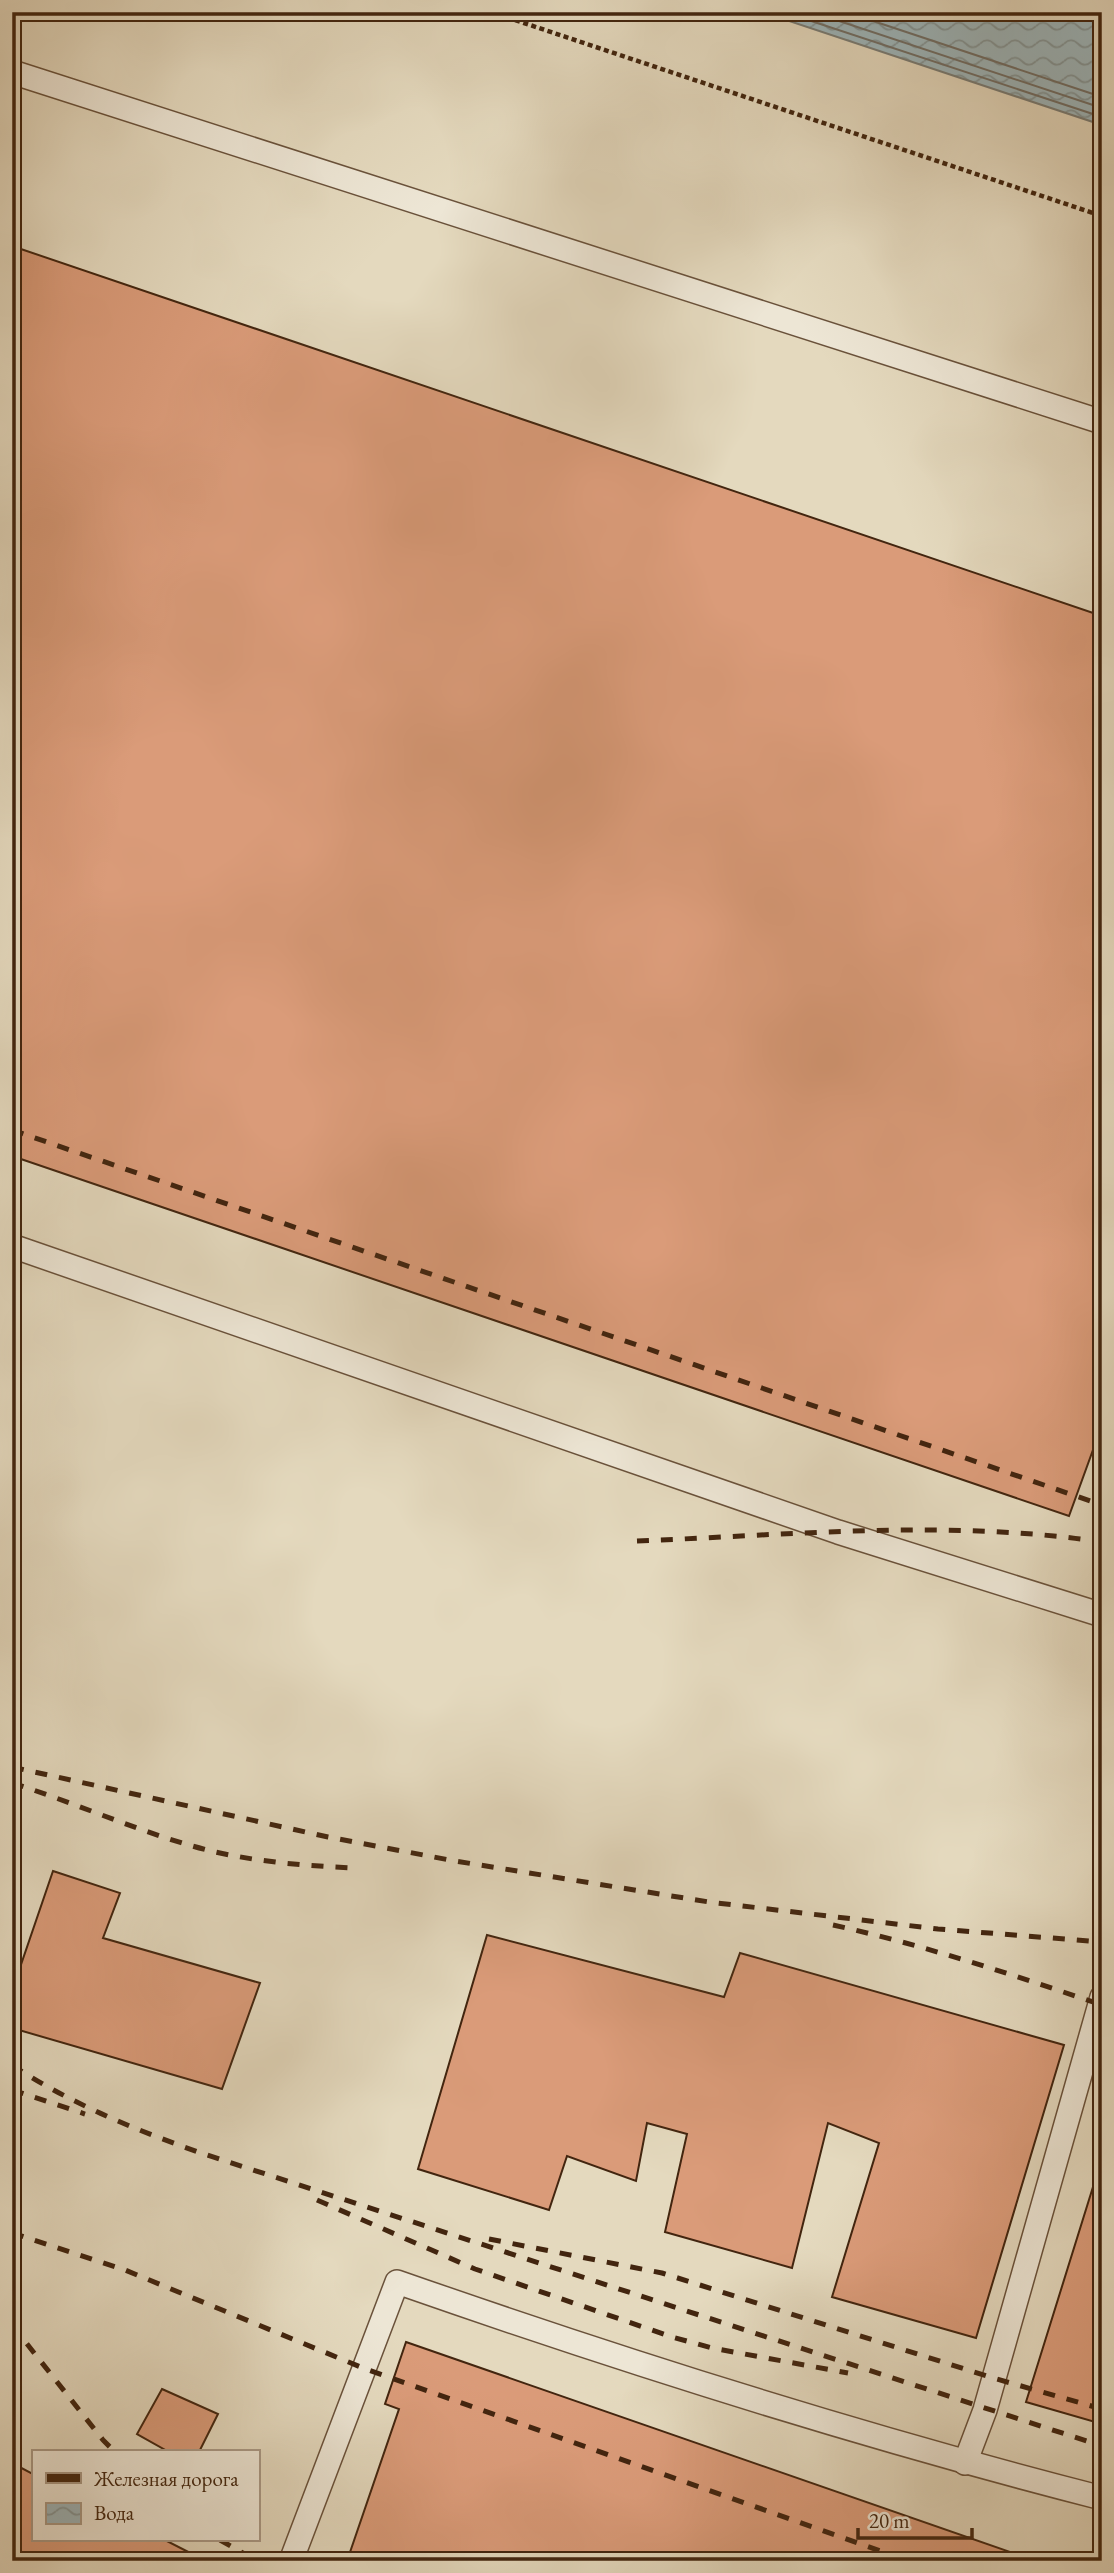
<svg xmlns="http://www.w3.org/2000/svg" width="1114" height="2573" viewBox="0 0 1114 2573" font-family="'EB Garamond',serif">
	<defs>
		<pattern id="water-waves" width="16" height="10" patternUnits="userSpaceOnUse" patternTransform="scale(1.75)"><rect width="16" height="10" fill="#9db7bd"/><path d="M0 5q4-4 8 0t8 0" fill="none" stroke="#829598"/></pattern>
	</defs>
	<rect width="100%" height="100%" fill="#e4d9be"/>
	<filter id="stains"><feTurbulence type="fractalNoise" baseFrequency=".00286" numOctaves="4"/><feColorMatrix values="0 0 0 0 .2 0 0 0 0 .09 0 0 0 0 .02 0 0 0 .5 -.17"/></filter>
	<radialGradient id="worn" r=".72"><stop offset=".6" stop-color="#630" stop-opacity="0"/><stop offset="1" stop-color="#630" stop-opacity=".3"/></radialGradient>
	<polygon fill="url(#water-waves)" stroke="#797d77" stroke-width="2" points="762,12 1102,12 1102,125"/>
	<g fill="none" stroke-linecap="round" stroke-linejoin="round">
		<g stroke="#706e66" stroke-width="2">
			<polyline points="784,12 1102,117"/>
			<polyline points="812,12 1102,108"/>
			<polyline points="846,12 1102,97"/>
		</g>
	</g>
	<g fill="#da9b79" stroke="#42250f" stroke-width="2">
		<polygon points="12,246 1102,616 1102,683 1098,694 1102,696 1102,1425 1069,1516 12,1156"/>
		<polygon points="12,1523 19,1525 12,1545"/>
		<polygon points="53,1871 120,1893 103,1938 260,1983 222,2089 12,2028 12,1991"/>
		<polygon points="487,1935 724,1997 740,1953 1064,2045 976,2338 832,2297 879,2143 828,2123 792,2268 665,2232 687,2134 647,2123 636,2181 567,2156 549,2210 418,2169"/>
		<polygon points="1102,2158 1102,2424 1026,2402"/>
		<polygon points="406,2342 1036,2561 347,2561 399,2409 385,2404"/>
		<polygon points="162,2389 218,2414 199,2452 169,2452 137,2434"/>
		<polygon points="12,2463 33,2474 33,2540 165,2540 206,2561 12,2561"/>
	</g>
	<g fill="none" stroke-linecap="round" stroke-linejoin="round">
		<defs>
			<g id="service">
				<polyline points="12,72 1102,422"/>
				<polyline points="12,1246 838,1532 1102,1615"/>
				<polyline points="965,2463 985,2410 1102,1997"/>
				<path d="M 291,2561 L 397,2282 C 629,2363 863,2437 1102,2498"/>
			</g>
		</defs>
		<use href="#service" stroke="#6a523b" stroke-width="26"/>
		<polyline stroke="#42250f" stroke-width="4.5" stroke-dasharray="5 3.5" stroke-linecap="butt" points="491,12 1102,216"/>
		<use href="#service" stroke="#ede6d5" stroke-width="23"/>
		<g stroke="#42250f" stroke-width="5" stroke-dasharray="12 12" stroke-linecap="butt">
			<polyline points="12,1130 1102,1505"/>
			<path d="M 637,1541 C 791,1535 949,1519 1102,1542"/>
			<polyline points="12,1767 328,1837 455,1861 709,1902 938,1929 1102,1942"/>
			<path d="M 12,1783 C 79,1804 143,1834 211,1851 C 258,1862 307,1866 355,1868"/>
			<path d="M 833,1925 C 924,1945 1013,1975 1102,2005"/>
			<path d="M 12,2065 C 71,2104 138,2131 204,2154 L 1102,2446"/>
			<polyline points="12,2090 85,2114"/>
			<polyline points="317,2200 475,2269 672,2337 712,2348 848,2373"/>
			<polyline points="12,2233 125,2270 363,2368 909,2561"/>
			<polyline points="489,2239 662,2273 993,2378 1102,2409"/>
			<polyline points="12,2325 103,2440 115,2452"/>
			<polyline points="220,2540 257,2561"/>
		</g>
	</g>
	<rect width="1114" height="2573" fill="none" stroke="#e4d9be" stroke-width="42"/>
	<rect x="14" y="14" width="1086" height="2545" fill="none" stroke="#42250f" stroke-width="3.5"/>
	<rect x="21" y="21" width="1072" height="2531" fill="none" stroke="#42250f" stroke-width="2"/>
	<rect x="32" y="2450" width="228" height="91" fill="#ede6d5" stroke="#a99986" stroke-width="2"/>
	<rect x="46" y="2473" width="35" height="10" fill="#42250f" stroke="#a99986" stroke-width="2"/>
	<text x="94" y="2486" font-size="21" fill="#42250f">Железная дорога</text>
	<rect x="46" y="2503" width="35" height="21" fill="url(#water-waves)" stroke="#a99986" stroke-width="2"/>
	<text x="94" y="2520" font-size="21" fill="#42250f">Вода</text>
	<path d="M858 2528v10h114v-10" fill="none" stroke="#42250f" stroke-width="3.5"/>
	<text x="869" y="2528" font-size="21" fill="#42250f" stroke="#ede6d5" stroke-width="5" paint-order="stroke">20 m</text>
	<rect width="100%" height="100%" filter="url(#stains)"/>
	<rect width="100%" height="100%" fill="url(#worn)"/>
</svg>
